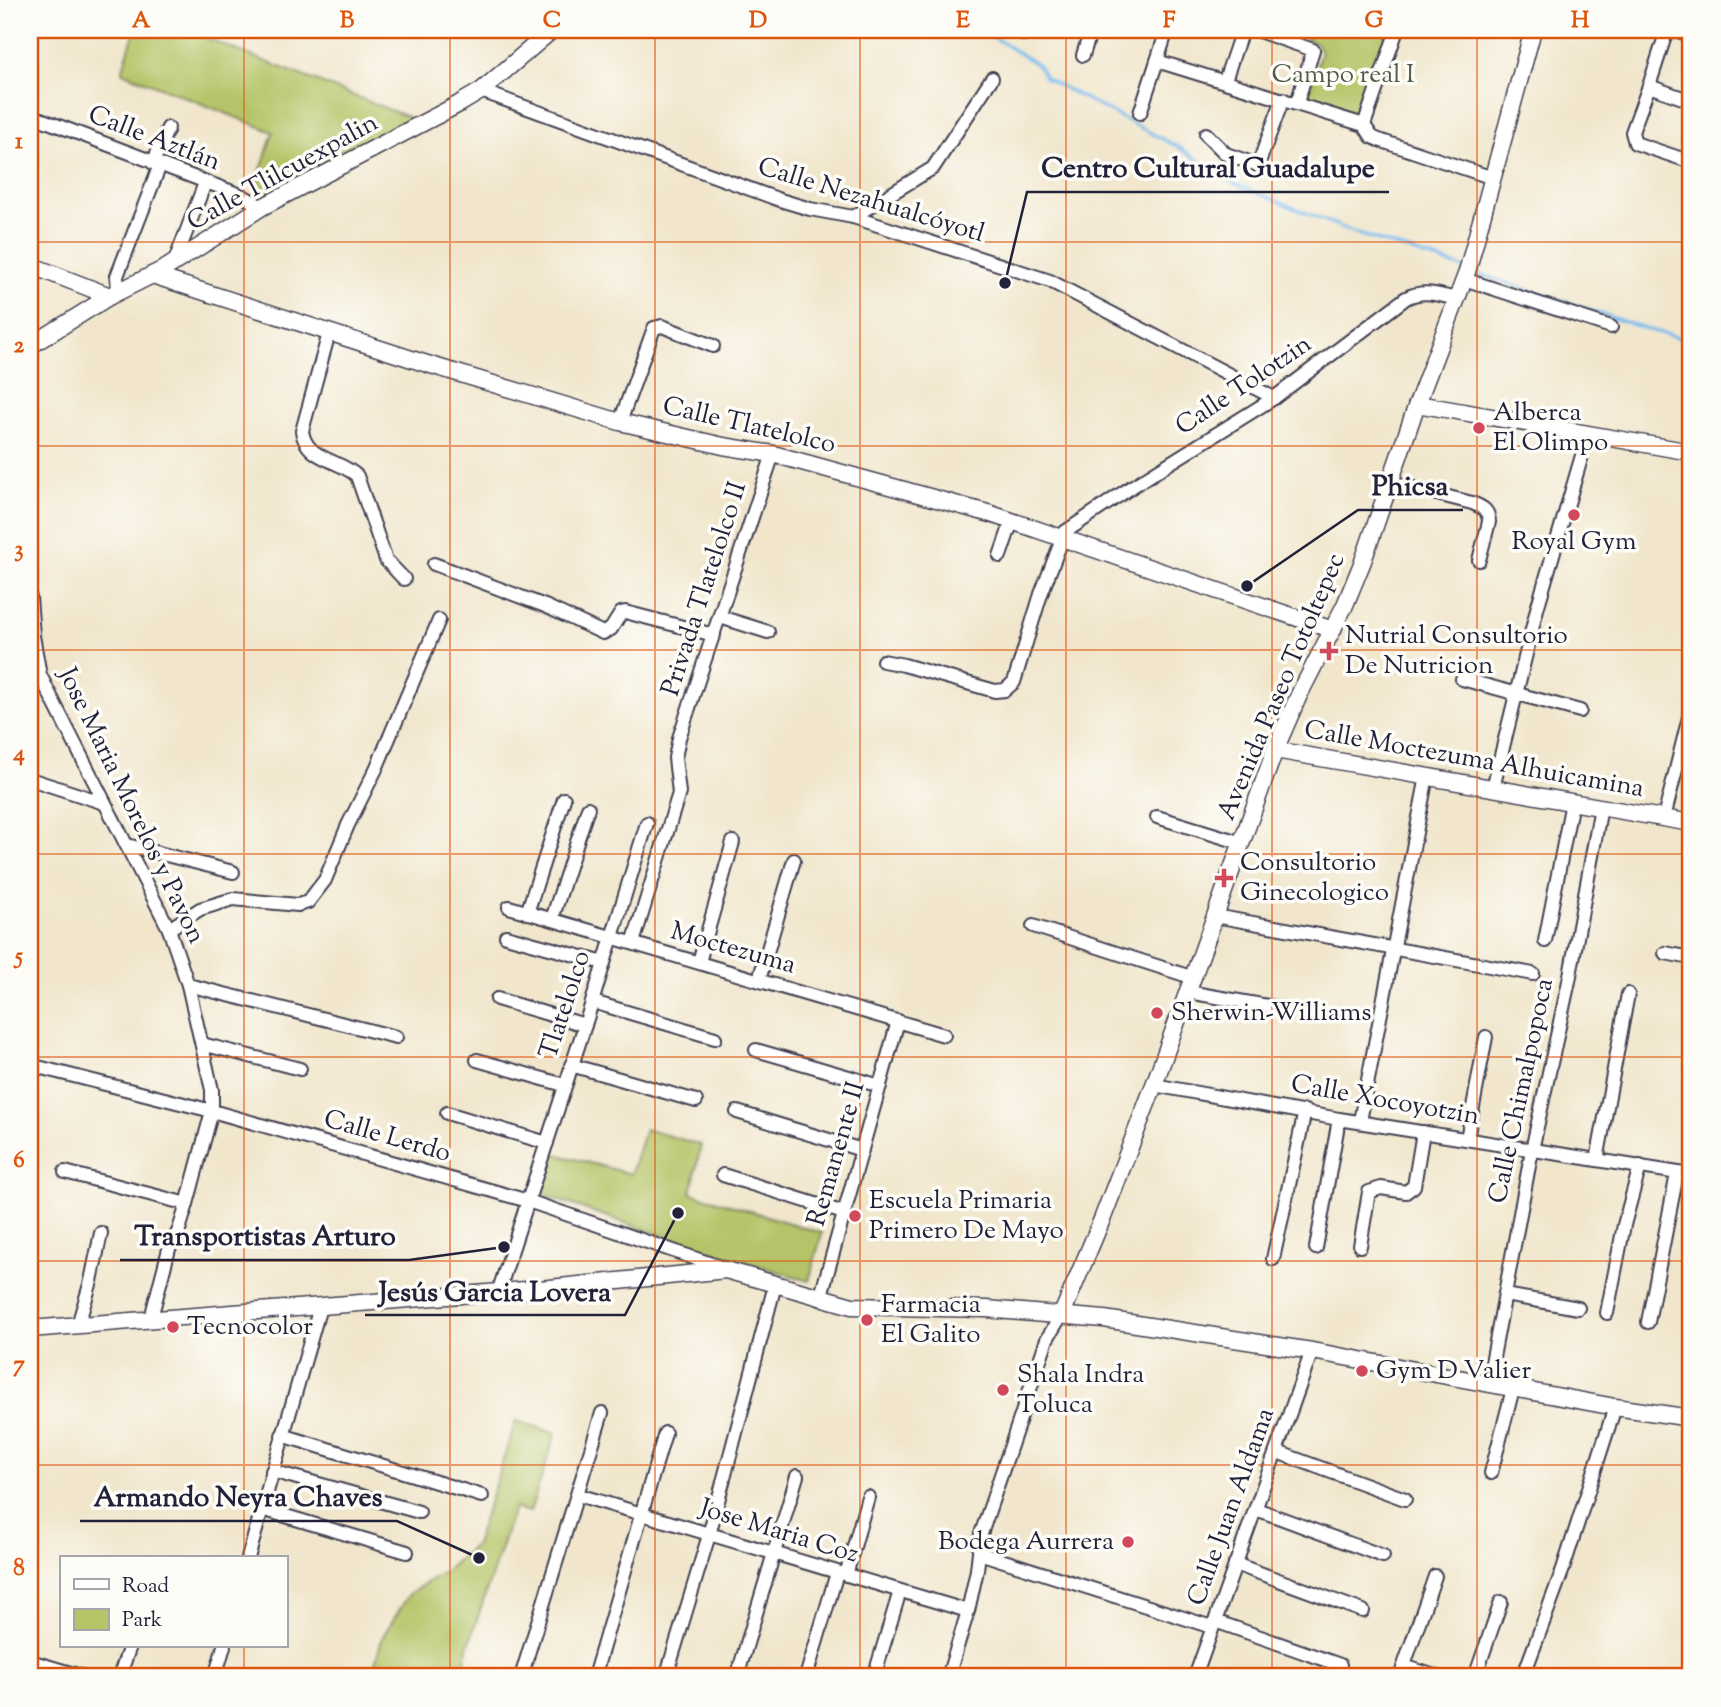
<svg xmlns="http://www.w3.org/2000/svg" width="1721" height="1707" viewBox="0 0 1721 1707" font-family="'Sorts Mill Goudy',serif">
	<rect width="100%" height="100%" fill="#fdfcf7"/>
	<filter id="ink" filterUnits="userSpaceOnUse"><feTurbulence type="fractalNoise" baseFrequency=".0143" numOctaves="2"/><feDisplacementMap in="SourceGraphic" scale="14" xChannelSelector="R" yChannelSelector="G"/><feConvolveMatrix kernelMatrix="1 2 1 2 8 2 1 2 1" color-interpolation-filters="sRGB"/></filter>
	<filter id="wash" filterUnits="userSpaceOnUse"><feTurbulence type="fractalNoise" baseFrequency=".00686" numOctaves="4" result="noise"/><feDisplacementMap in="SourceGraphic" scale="28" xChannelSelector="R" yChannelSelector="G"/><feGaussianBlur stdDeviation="1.57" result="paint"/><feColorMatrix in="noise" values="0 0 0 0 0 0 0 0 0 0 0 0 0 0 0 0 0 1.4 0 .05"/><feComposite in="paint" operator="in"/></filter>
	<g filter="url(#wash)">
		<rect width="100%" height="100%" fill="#f1e6cc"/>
		<g fill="#b5c467" stroke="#6c7351" stroke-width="2">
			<polygon points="135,30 185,30 413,119 271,195 255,189 273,132 122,72"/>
			<polygon points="1309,30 1388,30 1359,114 1307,97 1321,52 1317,44 1306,39"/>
			<polygon points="645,1129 701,1145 691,1193 822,1233 809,1281 672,1239 541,1194 552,1153 631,1174"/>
			<polygon points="516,1421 556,1433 530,1512 514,1508 470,1641 461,1677 371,1677 383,1636 410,1593 445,1571 475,1545"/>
		</g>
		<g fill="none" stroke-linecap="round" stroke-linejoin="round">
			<g stroke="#74b9eb" stroke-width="3.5">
				<polyline points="982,30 1038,65 1045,78 1178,147 1233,183 1358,234 1463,268"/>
				<polyline points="1473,272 1650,330 1691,341"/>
			</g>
		</g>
	</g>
	<g filter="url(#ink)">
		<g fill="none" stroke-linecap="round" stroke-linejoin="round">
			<defs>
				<g id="street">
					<polyline points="1022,30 1023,34"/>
					<polyline points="1256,30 1313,50 1297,103"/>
					<polyline points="1667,30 1649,86 1691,101"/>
					<polyline points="1675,30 1691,35"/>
					<polyline points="1083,55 1091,30"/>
					<polyline points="1157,61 1364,125"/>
					<polyline points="1225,80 1242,30"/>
					<polyline points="1649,86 1632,132 1635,143 1691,162"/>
					<polyline points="481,91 780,200 810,209 853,217 1050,281 1274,398"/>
					<polyline points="1140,113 1167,30"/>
					<polyline points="30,115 243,196 262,207"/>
					<polyline points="1364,125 1372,137 1379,140 1493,178"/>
					<polyline points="1364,125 1397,30"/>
					<polyline points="1206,134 1226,154 1258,165 1283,99"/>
					<polyline points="153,163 168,128"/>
					<polyline points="853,217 933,168 992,78"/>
					<polyline points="175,261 205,183"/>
					<polyline points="1464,279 1611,327"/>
					<polyline points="118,291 117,276 160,165"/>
					<path d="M 329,333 L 302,431 C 306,460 339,459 357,476 L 386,560 L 404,579"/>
					<polyline points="620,422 654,328 662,326 713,346"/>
					<path d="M 1390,482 L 1472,503 C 1482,507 1489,510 1489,522 L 1479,560"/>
					<polyline points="1000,556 1012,521"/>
					<polyline points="434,564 545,606 603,633 611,629 621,613 625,612 714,635"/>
					<polyline points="30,597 33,636 40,675 169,929 188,985 212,1090 212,1111 187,1204 179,1230 169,1249 151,1318"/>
					<polyline points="720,617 768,632"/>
					<path d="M 883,661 L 904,665 L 995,691 L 1005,690 L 1014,682 L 1041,594 L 1065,532 L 1133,486 L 1274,398 L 1406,298 C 1424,289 1438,295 1457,299"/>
					<polyline points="1462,679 1580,711"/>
					<polyline points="30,779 104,803"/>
					<polyline points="1493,788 1537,609 1588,435"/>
					<polyline points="1157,817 1242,843"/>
					<polyline points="1664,818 1691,709"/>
					<polyline points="127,845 233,872"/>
					<polyline points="509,907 944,1035"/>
					<polyline points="527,913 564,799"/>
					<polyline points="1215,916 1533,974"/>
					<polyline points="552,919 588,808"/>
					<polyline points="1033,926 1194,978"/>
					<polyline points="169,929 200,909 233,899 298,905 308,902 325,880 348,825 376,769 439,620"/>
					<polyline points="506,936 604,963"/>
					<polyline points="1545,941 1572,802"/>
					<polyline points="633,943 679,793 675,758 679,738 773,454"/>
					<polyline points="1665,953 1691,958"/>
					<polyline points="699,962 733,842"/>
					<polyline points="759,980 794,860"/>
					<polyline points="188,985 396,1037"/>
					<polyline points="1188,992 1280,1008"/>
					<polyline points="497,999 585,1025"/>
					<polyline points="593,1002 715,1038"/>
					<polyline points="202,1044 300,1069"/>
					<polyline points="756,1050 880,1086"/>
					<polyline points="477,1060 564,1085"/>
					<polyline points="30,1065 212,1111 528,1201 723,1268"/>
					<polyline points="571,1065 696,1101"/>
					<polyline points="1154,1085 1339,1119 1691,1175"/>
					<polyline points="737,1112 862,1150"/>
					<polyline points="447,1113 547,1143"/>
					<polyline points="1360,1121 1427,776"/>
					<polyline points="1467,1139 1486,1037"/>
					<polyline points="1597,1160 1628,994"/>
					<polyline points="65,1172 187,1204"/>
					<polyline points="723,1175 844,1213"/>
					<polyline points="1360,1246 1369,1192 1381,1188 1406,1192 1414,1186 1423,1132"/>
					<polyline points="1316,1248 1339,1119"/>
					<polyline points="1273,1259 1305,1111"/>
					<polyline points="498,1293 585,1025 647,823"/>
					<polyline points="1505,1295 1578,1308"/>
					<polyline points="820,1299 898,1021"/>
					<polyline points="1607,1313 1624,1225 1640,1166"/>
					<polyline points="1648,1322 1677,1174"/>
					<polyline points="78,1325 91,1281 101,1233"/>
					<polyline points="1488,1384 1532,1150 1569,981 1601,807"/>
					<polyline points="282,1435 482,1496"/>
					<polyline points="1277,1452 1405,1499"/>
					<polyline points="272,1471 419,1512"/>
					<polyline points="1491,1473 1513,1389"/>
					<polyline points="578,1495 968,1611"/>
					<polyline points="262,1509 407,1552"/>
					<polyline points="1256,1509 1383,1556"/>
					<polyline points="979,1553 1212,1627"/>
					<polyline points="248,1558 320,1307"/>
					<polyline points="1235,1564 1363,1611"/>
					<polyline points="846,1575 868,1497"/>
					<polyline points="1215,1621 1340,1665"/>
					<polyline points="30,1661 84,1677"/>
					<polyline points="1404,1666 1438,1677"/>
					<polyline points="119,1677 130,1646"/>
					<polyline points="215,1677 224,1646"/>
					<polyline points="521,1677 602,1413"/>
					<polyline points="594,1677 665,1433"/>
					<polyline points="666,1677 709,1535 775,1285"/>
					<polyline points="737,1677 797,1476"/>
					<polyline points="806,1677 837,1573"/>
					<polyline points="874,1677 900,1591"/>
					<polyline points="948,1677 968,1611 977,1570 981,1534 1047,1339 1062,1314"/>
					<polyline points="1195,1677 1312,1351"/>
					<polyline points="1400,1677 1435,1576"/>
					<polyline points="1475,1677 1501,1602"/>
					<polyline points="1523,1677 1563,1569 1615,1407"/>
				</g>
				<g id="secondary">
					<polyline points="30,265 110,296"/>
					<polyline points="152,275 424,363 620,422 723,446 773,454 991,514 1333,630"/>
					<polyline points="30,346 110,296 166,268 262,207 459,104 481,91 552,30"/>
					<polyline points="1417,404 1691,452"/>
					<polyline points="1275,750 1691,823"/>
					<polyline points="1062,1314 1103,1217 1154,1085 1275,750 1299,695 1345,605 1363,561 1417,404 1467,272 1533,30"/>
					<polyline points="30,1329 550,1288 726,1270 852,1306 986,1309 1104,1319 1312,1351 1615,1407 1691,1418"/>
				</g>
			</defs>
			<use href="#street" stroke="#413f51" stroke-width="16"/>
			<use href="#secondary" stroke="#413f51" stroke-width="19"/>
			<use href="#street" stroke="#fff" stroke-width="12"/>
			<use href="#secondary" stroke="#fff" stroke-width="16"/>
		</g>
	</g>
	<path fill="none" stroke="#de560e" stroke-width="2" stroke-opacity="0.55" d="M 244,30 L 244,1558M 450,30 L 450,1677M 655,30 L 655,1677M 860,30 L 860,1677M 1066,30 L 1066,1677M 1272,30 L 1272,1677M 1477,30 L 1477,1677M 30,242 L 1691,242M 30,446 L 1691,446M 30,650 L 1691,650M 30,854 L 1691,854M 30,1057 L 1691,1057M 30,1261 L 1691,1261M 30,1465 L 1691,1465M 244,1646 L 244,1677"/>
	<g fill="#d1495b" stroke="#fdfcf7" stroke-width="2.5">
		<circle cx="1479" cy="428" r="7"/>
		<circle cx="1574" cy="515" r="7"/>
		<path d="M1325.5 640.5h7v7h7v7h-7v7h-7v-7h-7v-7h7z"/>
		<path d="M1220.5 867.5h7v7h7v7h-7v7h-7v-7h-7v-7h7z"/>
		<circle cx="1157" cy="1013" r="7"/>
		<circle cx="855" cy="1216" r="7"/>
		<circle cx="867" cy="1320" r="7"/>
		<circle cx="173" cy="1327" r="7"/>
		<circle cx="1362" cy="1371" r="7"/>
		<circle cx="1003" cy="1390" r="7"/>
		<circle cx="1128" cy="1542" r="7"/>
	</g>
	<g text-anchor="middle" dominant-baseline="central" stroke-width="7" stroke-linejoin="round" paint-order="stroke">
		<g font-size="26" fill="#555b4a" stroke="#fdfcf7">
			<text x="1343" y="75">Campo real I</text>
		</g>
		<g font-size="26" fill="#22223b" stroke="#fdfcf7">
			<text transform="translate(154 139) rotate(21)">Calle Aztlán</text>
			<text transform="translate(283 173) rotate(-29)">Calle Tlilcuexpalin</text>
			<text transform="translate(871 201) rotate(17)">Calle Nezahualcóyotl</text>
			<text transform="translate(1244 386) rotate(-34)">Calle Tolotzin</text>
			<text transform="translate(749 426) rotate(13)">Calle Tlatelolco</text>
			<text transform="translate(705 589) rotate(-72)">Privada Tlatelolco II</text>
			<text transform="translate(1282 687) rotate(-67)">Avenida Paseo Totoltepec</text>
			<text transform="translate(1474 760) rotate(10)">Calle Moctezuma Alhuicamina</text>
			<text transform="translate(131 806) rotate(64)">Jose Maria Morelos y Pavon</text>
			<text transform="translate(733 949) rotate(16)">Moctezuma</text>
			<text transform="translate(566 1005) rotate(-72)">Tlatelolco</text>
			<text transform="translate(1522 1091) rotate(-78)">Calle Chimalpopoca</text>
			<text transform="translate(1385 1101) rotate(10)">Calle Xocoyotzin</text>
			<text transform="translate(387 1137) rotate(16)">Calle Lerdo</text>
			<text transform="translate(837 1154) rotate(-74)">Remanente II</text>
			<text transform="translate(1232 1507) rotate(-70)">Calle Juan Aldama</text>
			<text transform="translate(779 1532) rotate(17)">Jose Maria Coz</text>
		</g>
		<g font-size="26" fill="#22223b" stroke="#fdfcf7" text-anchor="start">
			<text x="1493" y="413">Alberca<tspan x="1493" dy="30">El Olimpo</tspan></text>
			<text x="1574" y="542" text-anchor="middle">Royal Gym</text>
			<text x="1345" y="636">Nutrial Consultorio<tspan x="1345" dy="30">De Nutricion</tspan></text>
			<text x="1240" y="863">Consultorio<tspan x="1240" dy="30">Ginecologico</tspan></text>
			<text x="1171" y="1013">Sherwin-Williams</text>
			<text x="869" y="1201">Escuela Primaria<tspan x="869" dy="30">Primero De Mayo</tspan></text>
			<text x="881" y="1305">Farmacia<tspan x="881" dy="30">El Galito</tspan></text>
			<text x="187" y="1327">Tecnocolor</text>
			<text x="1376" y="1371">Gym D Valier</text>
			<text x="1017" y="1375">Shala Indra<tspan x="1017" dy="30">Toluca</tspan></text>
			<text x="1114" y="1542" text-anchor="end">Bodega Aurrera</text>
		</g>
	</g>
	<path fill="none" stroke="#22223b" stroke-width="2.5" d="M1005 283L1027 192H1389M1247 586L1358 510H1463M504 1247L409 1260H120M678 1213L625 1315H365M479 1558L397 1521H80"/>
	<g fill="#22223b" stroke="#fdfcf7" stroke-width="2.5">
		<circle cx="1005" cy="283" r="7"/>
		<circle cx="1247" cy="586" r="7"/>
		<circle cx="504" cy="1247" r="7"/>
		<circle cx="678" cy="1213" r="7"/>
		<circle cx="479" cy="1558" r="7"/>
	</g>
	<g font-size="28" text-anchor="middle" font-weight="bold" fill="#22223b" stroke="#fdfcf7" stroke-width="7" stroke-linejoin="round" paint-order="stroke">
		<text x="1208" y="177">Centro Cultural Guadalupe</text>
		<text x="1410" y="495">Phicsa</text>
		<text x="265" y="1245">Transportistas Arturo</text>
		<text x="495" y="1301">Jesús Garcia Lovera</text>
		<text x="238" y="1506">Armando Neyra Chaves</text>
	</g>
	<rect width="1721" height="1707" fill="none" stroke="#fdfcf7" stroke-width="77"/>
	<rect x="60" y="1556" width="228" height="91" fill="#fdfcf7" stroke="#a5a5ac" stroke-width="2"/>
	<rect x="74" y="1579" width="35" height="10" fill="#ffffff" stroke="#a5a5ac" stroke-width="2"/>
	<text x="122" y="1592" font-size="21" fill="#22223b">Road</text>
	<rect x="74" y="1609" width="35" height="21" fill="#b5c467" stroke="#a5a5ac" stroke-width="2"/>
	<text x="122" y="1626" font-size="21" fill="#22223b">Park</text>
	<rect x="38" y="38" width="1644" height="1630" fill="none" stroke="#de560e" stroke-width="2.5"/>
	<g font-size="23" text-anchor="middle" font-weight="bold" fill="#de560e">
		<text x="141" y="27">A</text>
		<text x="347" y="27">B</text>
		<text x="552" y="27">C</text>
		<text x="758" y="27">D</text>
		<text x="963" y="27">E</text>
		<text x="1169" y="27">F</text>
		<text x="1374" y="27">G</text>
		<text x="1580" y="27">H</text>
		<text x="19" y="148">1</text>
		<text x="19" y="352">2</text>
		<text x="19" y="556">3</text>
		<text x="19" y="760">4</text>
		<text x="19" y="963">5</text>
		<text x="19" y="1167">6</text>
		<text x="19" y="1371">7</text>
		<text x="19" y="1575">8</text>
	</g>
</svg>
